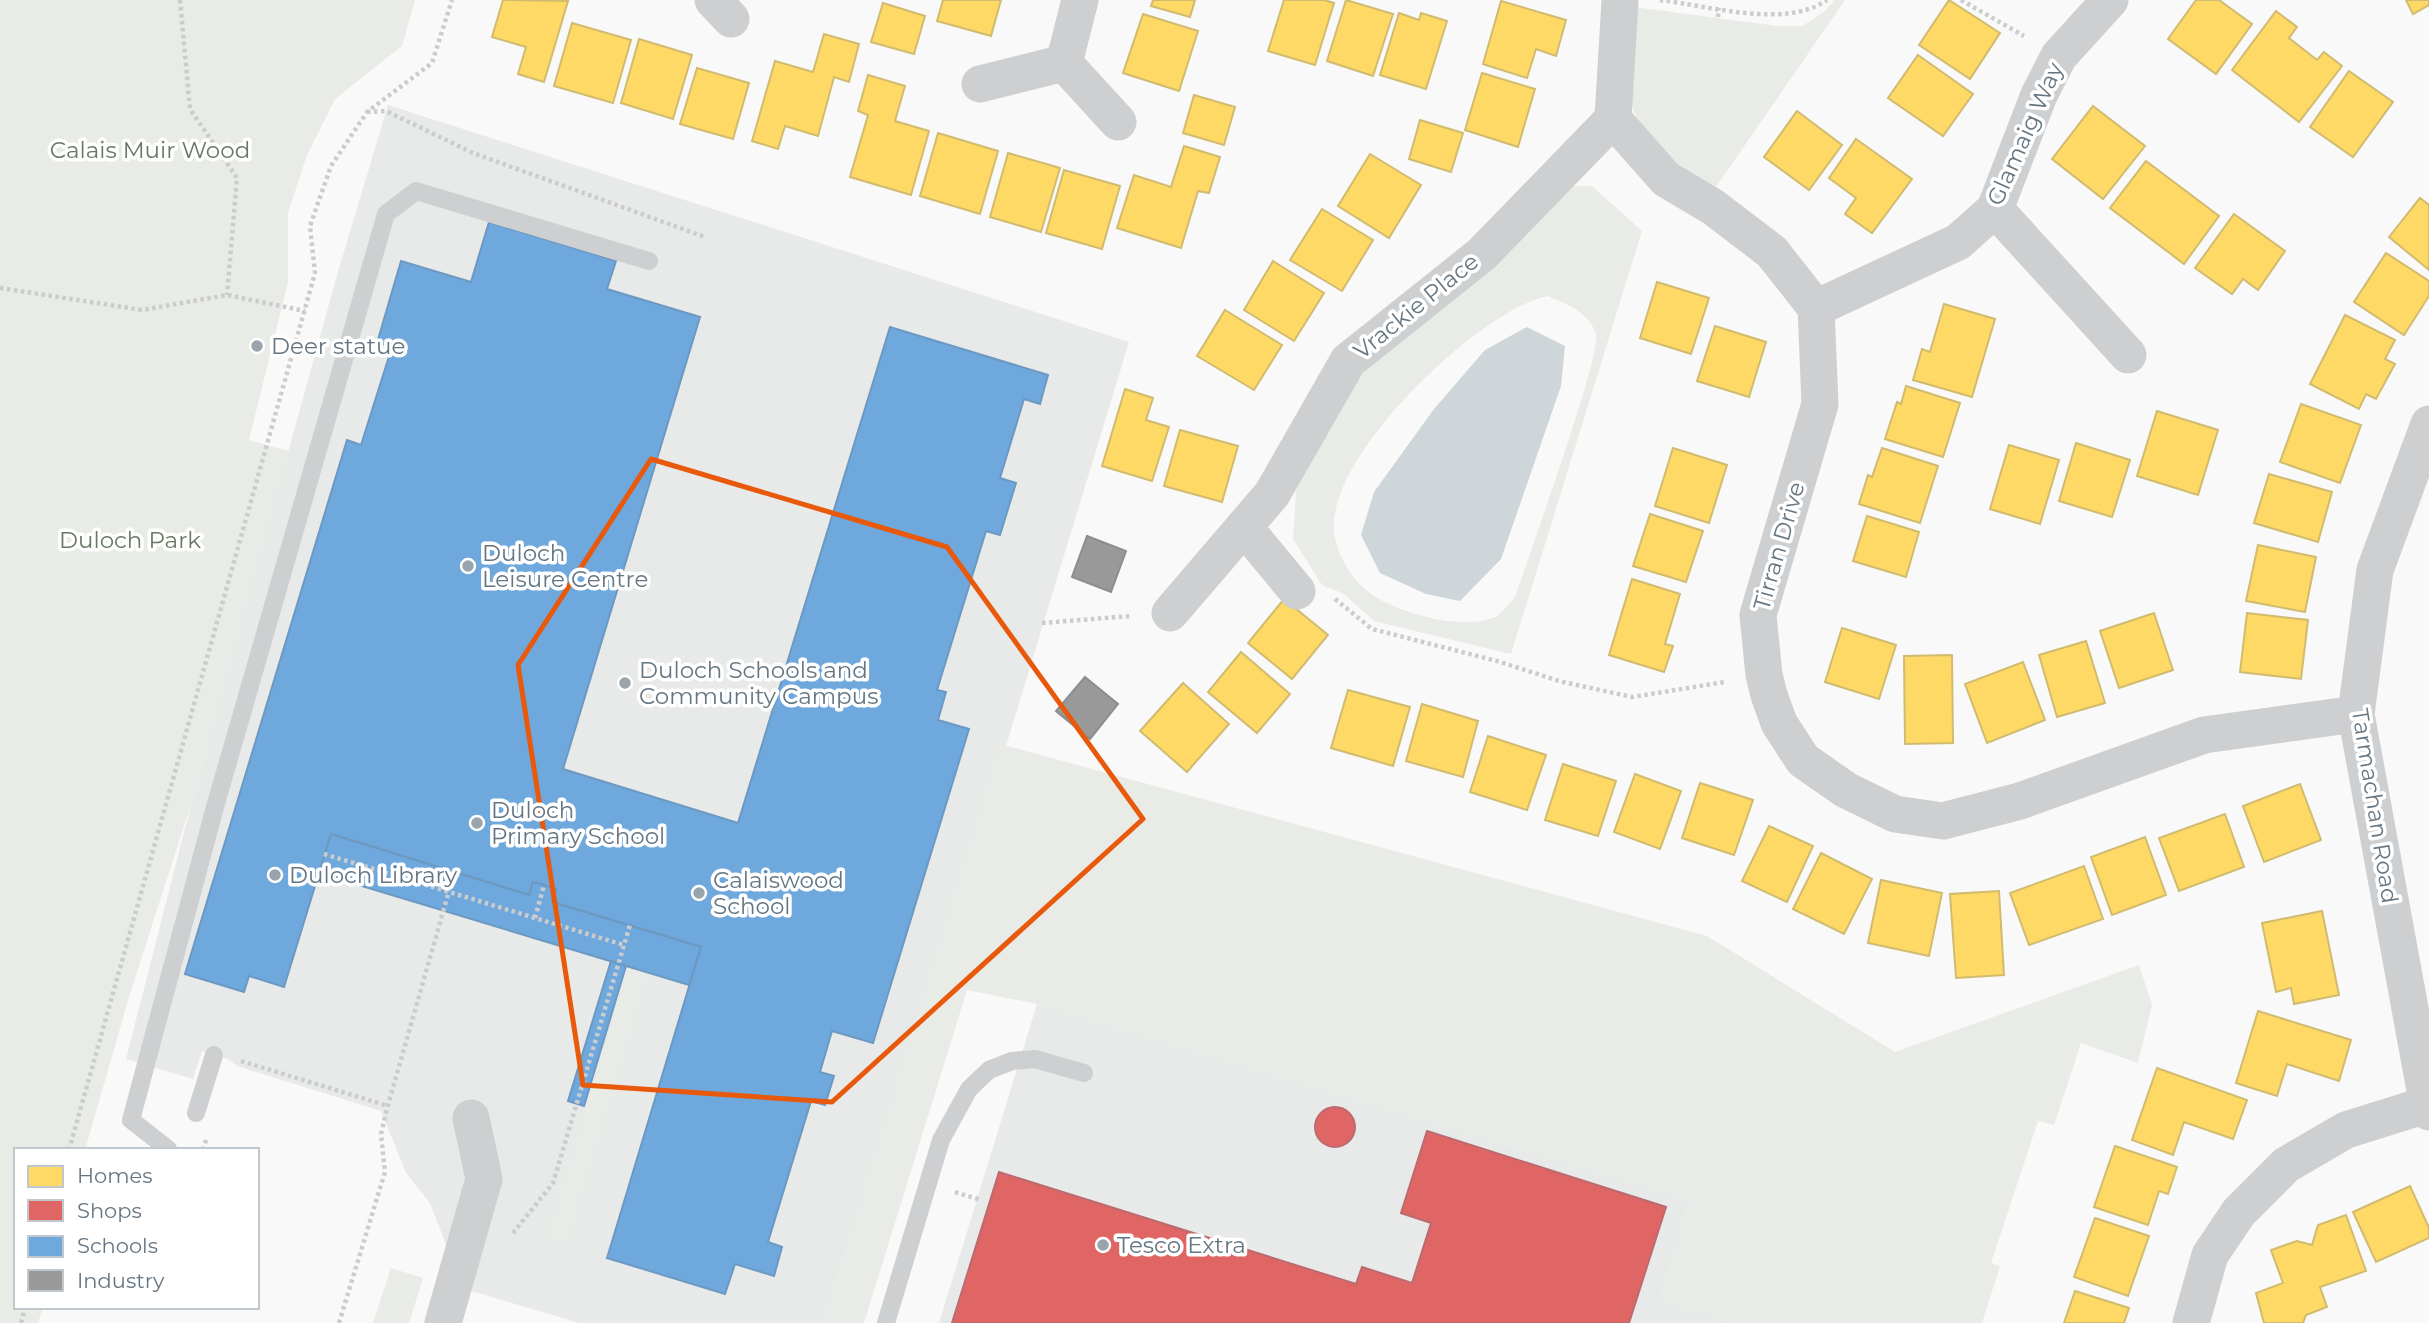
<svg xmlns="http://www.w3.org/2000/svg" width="2429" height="1323" viewBox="0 0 2429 1323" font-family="Montserrat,sans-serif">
	<rect width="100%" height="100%" fill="#f9f9f9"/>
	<g fill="#e8e9e9">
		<polygon points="388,105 1129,342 1006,746 1000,745 824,1323 579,1323 438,1281 447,1247 430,1203 406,1173 381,1111 237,1066 228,1059 202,1051 193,1079 126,1059 192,801 337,275"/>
		<polygon points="1037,1004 1690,1200 1660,1300 1733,1323 939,1323"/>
	</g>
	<g fill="#e8ebe6" fill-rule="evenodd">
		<polygon points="0,0 415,0 402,46 335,99 307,155 288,213 288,282 249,440 289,451 192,801 129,997 85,1150 16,1150 16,1307 43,1307 38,1323 0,1323"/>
		<path d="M 1834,0 L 1845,0 L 1716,187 C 1684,173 1636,137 1631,100 C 1627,71 1633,37 1634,7 L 1777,26 L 1802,26 L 1824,12 Z"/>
		<path d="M 1560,186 L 1592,186 L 1642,231 L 1511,654 L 1374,621 L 1344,594 L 1322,585 L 1293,539 L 1297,478 L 1361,370 ZM 1548,296 C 1568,305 1589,312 1596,334 C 1602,355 1527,561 1515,597 C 1510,603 1503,612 1497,616 C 1466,632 1402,614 1374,596 C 1353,582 1336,555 1334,530 C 1328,455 1479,310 1548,296 Z"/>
		<polygon points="1000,744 1707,936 1895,1052 2139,965 2152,1005 2138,1063 2081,1043 2054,1125 2038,1121 1991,1263 2000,1266 1982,1323 1733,1323 1660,1300 1690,1200 1037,1004 967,990 864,1323 824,1323"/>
		<polygon points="628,968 649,975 567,1246 546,1240"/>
		<polygon points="391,1268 423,1278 409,1323 373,1323"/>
	</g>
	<polygon fill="#ced6d9" points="1527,327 1565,346 1561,386 1501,559 1460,601 1426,594 1380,573 1361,535 1374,492 1434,409 1485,350"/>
	<g fill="#ffd966" stroke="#d1bb6f" stroke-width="2">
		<polygon points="503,0 568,1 544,82 518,74 526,47 492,37"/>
		<polygon points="943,0 1001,0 991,36 937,21"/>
		<polygon points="1153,0 1195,0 1190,17 1151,6"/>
		<polygon points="1284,0 1324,0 1334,3 1315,65 1268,51"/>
		<polygon points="1346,0 1393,14 1373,76 1327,61"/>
		<polygon points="1949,0 2000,33 1970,79 1919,45"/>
		<polygon points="2196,0 2219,0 2252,24 2216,74 2168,39"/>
		<polygon points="2406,0 2429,0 2429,5 2413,14"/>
		<polygon points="1501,1 1566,20 1556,56 1536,49 1527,78 1483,64"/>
		<polygon points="883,3 925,16 914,54 871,42"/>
		<polygon points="2276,11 2297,27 2289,38 2317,60 2324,52 2342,66 2299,122 2232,70"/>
		<polygon points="1399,13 1419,20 1421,13 1447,21 1426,89 1380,75"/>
		<polygon points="1143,14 1198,31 1179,91 1123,73"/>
		<polygon points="572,23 631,40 613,103 554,86"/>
		<polygon points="824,34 859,44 849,82 834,77 818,136 785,126 778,149 752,141 775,61 813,72"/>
		<polygon points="639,39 692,55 673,119 621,103"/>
		<polygon points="1918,55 1973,94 1943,136 1888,98"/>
		<polygon points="697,68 749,83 733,139 680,124"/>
		<polygon points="2349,71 2393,102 2353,157 2310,127"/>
		<polygon points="1482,73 1535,89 1518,147 1465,130"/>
		<polygon points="868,75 905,86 895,121 929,131 911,195 850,177 868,115 858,111"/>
		<polygon points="1194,95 1235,107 1224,145 1183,133"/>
		<polygon points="2093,106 2145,146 2103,199 2052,159"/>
		<polygon points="1797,111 1842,145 1809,190 1764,157"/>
		<polygon points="1420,120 1463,133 1451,172 1409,159"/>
		<polygon points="938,133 998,151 980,214 920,196"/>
		<polygon points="1856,139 1912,179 1872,233 1845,214 1856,198 1829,178"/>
		<polygon points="1184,146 1220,157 1209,193 1198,191 1181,248 1117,228 1134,175 1171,187"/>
		<polygon points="1008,153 1060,168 1041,232 990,217"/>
		<polygon points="1370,154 1421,185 1389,238 1338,206"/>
		<polygon points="2146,161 2219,216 2184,264 2110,208"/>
		<polygon points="1064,170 1120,186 1102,249 1046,233"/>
		<polygon points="2420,198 2429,205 2429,270 2389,237"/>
		<polygon points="1322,209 1373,240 1342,291 1290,260"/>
		<polygon points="2234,214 2285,251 2258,290 2243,279 2232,294 2195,268"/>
		<polygon points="2386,253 2429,281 2429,296 2404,335 2354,302"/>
		<polygon points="1273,261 1324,293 1294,341 1244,310"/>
		<polygon points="1657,282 1709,298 1691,354 1640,338"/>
		<polygon points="1944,304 1995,319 1972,397 1913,380 1922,349 1930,352"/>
		<polygon points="1225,310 1282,345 1254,390 1197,356"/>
		<polygon points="2345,315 2395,340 2385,359 2395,364 2376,399 2366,394 2359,409 2310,384"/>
		<polygon points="1715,326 1766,342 1749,397 1697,381"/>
		<polygon points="1906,386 1960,403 1943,457 1885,439 1897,402 1901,404"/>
		<polygon points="1125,389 1153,398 1146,420 1169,427 1152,481 1102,466"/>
		<polygon points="2301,404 2361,425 2340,483 2280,462"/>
		<polygon points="2157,411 2218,430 2198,495 2137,476"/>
		<polygon points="1180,430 1238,446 1222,502 1164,486"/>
		<polygon points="2076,443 2130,460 2112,517 2059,501"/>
		<polygon points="2009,445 2059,460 2040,524 1990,509"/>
		<polygon points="1673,448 1727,465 1709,523 1655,506"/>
		<polygon points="1882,448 1938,466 1920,523 1859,504 1868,475 1872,477"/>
		<polygon points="2269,474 2332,492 2318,542 2254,523"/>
		<polygon points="1650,514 1703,531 1686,582 1633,566"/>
		<polygon points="1867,516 1919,532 1906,577 1853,561"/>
		<polygon points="2258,545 2316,557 2305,612 2246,601"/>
		<polygon points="1632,579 1680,594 1665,644 1673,646 1664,672 1609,655"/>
		<polygon points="1284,599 1328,635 1292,679 1248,643"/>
		<polygon points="2154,613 2173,670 2119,688 2100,631"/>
		<polygon points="2247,613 2308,620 2301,679 2240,672"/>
		<polygon points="1842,628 1896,645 1879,699 1825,682"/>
		<polygon points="2086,641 2105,703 2057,717 2039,655"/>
		<polygon points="1241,652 1290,694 1257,733 1208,692"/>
		<polygon points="1952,655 1953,743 1905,744 1904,656"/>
		<polygon points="2023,662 2045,720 1987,743 1965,684"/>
		<polygon points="1183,683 1229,724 1187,772 1140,731"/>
		<polygon points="1348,690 1410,707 1393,766 1331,748"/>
		<polygon points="1422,704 1478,721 1463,777 1406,761"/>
		<polygon points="1488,736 1546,755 1527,810 1470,792"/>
		<polygon points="1563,764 1616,781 1598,836 1545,820"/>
		<polygon points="1635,774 1681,791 1660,849 1614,832"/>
		<polygon points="1700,783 1753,800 1734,855 1682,838"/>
		<polygon points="2300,784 2321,840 2264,862 2243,806"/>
		<polygon points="2225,814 2244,867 2179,891 2159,838"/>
		<polygon points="1769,826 1813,846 1787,902 1742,881"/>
		<polygon points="2145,837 2166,895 2112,915 2091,857"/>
		<polygon points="1821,853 1872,879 1844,934 1793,909"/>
		<polygon points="2084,866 2103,919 2029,945 2010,893"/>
		<polygon points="1881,880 1942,893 1929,956 1868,943"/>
		<polygon points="1999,891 2004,975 1956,978 1950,894"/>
		<polygon points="2322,911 2339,995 2294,1004 2291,988 2276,992 2262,923"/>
		<polygon points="2258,1011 2351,1040 2339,1081 2287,1064 2277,1096 2236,1083"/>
		<polygon points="2157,1068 2247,1100 2233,1139 2184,1122 2173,1155 2132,1140"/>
		<polygon points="2115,1146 2177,1167 2168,1194 2159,1191 2148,1225 2094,1207"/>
		<polygon points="2410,1186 2429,1228 2429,1238 2376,1262 2353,1212"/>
		<polygon points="2346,1215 2366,1271 2320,1287 2327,1307 2306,1315 2303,1323 2264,1323 2256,1293 2283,1283 2271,1250 2297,1241 2312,1245 2318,1225"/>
		<polygon points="2095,1218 2149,1236 2128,1296 2074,1277"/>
		<polygon points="2075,1291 2129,1308 2124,1323 2064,1323"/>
	</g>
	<g fill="#e06666" stroke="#bb6b6f" stroke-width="2">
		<circle cx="1335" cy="1127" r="20"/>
		<polygon points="1427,1131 1666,1207 1629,1323 952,1323 999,1172 1356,1284 1362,1267 1412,1283 1431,1223 1401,1213"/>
	</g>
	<g fill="#6fa8dc" stroke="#6c99c1" stroke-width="2">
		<polygon points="489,222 616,261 607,289 700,317 563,769 738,823 890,327 1048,375 1040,404 1024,399 1000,478 1016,483 1000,535 986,531 937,690 946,692 938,720 969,729 873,1043 832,1031 820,1072 834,1076 825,1105 811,1101 768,1242 782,1247 774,1276 735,1264 725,1294 607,1258 701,947 552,902 556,889 544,885 533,882 529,895 331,834 284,987 249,976 244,992 185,974 347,440 361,445 392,347 377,343 401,261 471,282"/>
		<polygon points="331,834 529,895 533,882 544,885 556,889 552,902 701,947 689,985 319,873"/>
		<polygon points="611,961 626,966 584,1106 568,1101"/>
	</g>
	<g fill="#999" stroke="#898e92" stroke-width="2">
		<polygon points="1087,536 1126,551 1111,592 1072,577"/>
		<polygon points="1085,677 1118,704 1090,739 1056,711"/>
	</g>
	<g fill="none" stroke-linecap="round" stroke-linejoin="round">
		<g stroke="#cbcccd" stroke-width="4.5" stroke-dasharray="3.5 3.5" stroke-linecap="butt">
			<polyline points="180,0 190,109 237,178 227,295"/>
			<path d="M 1660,0 C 1709,6 1786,29 1827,0"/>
			<polyline points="1961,0 2024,36"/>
			<polyline points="1718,17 1719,8"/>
			<polyline points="367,112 386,111 473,153 705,237"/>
			<polyline points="0,288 142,310 227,295 305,311"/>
			<polyline points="1335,599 1372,629 1497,661 1559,681 1632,697 1725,682"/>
			<polyline points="1042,623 1131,616"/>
			<polyline points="324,854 624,945"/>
			<polyline points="535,918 544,885"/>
			<polyline points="241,1061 388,1106"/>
			<polyline points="69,1150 315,273 310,226 331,166 367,112 432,63 452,0"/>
			<polyline points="203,1150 206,1140"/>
			<polyline points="955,1192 981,1200"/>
			<polyline points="513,1233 553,1183 630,925"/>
			<polyline points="21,1323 25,1307"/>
			<polyline points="339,1323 385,1172 381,1134 386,1112 449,891"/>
		</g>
		<g stroke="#cecfd0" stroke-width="18">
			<polyline points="196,1113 214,1055"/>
			<polyline points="168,1149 131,1120 215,807 386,214 416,191 649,261"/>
			<polyline points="886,1323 941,1140 969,1089 989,1070 1012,1061 1035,1059 1084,1073"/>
		</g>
		<g stroke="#cecfd0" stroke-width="37">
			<polyline points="713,0 731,19"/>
			<polyline points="1080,0 1064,63 1118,122"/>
			<polyline points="1620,0 1613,119 1666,179 1713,207 1772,252 1816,308 1820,404 1758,615 1764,675 1769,695 1779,723 1803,760 1846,790 1895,814 1943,821 2020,801 2204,735 2356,714"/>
			<polyline points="980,84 1064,63"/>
			<polyline points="1995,209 2128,355"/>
			<polyline points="1816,308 1958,242 1995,209 2039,95 2059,56 2110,0"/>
			<polyline points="2429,424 2375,570 2356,714 2429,1112"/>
			<polyline points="1244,527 1297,591"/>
			<polyline points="1170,613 1272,494 1348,361 1482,254 1613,119"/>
			<polyline points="443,1323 484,1179 471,1118"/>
			<polyline points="2191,1323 2210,1255 2239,1212 2286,1165 2346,1130 2426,1105"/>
		</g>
	</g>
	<path fill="none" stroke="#e8590c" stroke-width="5" stroke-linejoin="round" d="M 651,459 L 947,547 L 1143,819 L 832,1102 L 583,1085 L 518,665 Z"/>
	<g fill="#99a4ac" stroke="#fff" stroke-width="2.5">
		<circle cx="257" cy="346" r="7"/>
		<circle cx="468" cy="566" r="7"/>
		<circle cx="625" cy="683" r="7"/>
		<circle cx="477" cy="823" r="7"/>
		<circle cx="275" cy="875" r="7"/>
		<circle cx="699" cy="893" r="7"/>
		<circle cx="1103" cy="1245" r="7"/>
	</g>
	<g text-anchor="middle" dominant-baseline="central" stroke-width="7" stroke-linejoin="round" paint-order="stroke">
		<g font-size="23" fill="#657683" stroke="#fff">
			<text transform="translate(2025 134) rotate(-66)">Glamaig Way</text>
			<text transform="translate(1416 306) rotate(-39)">Vrackie Place</text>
			<text transform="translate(1779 546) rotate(-74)">Tirran Drive</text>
			<text transform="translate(2375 806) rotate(81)">Tarmachan Road</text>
		</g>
		<g font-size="23" fill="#687a64" stroke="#fff">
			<text x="150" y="150">Calais Muir Wood</text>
			<text x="130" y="540">Duloch Park</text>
		</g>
		<g font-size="23" fill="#657683" stroke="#fff" text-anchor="start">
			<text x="271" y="346">Deer statue</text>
			<text x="482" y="553">Duloch<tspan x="482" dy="26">Leisure Centre</tspan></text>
			<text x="639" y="670">Duloch Schools and<tspan x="639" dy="26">Community Campus</tspan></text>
			<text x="491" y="810">Duloch<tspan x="491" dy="26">Primary School</tspan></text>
			<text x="289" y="875">Duloch Library</text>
			<text x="713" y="880">Calaiswood<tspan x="713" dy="26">School</tspan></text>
			<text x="1117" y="1245">Tesco Extra</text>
		</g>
	</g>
	<rect x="14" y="1148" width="245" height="161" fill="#ffffff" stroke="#c1c8cd" stroke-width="2"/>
	<rect x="28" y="1166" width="35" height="21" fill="#ffd966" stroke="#c1c8cd" stroke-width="2"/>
	<text x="77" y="1183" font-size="21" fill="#657683">Homes</text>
	<rect x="28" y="1200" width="35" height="21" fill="#e06666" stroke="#c1c8cd" stroke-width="2"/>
	<text x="77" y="1218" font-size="21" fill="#657683">Shops</text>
	<rect x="28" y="1236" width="35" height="21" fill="#6fa8dc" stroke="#c1c8cd" stroke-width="2"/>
	<text x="77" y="1253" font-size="21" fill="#657683">Schools</text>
	<rect x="28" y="1270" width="35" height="21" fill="#999999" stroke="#c1c8cd" stroke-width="2"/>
	<text x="77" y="1288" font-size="21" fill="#657683">Industry</text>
</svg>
